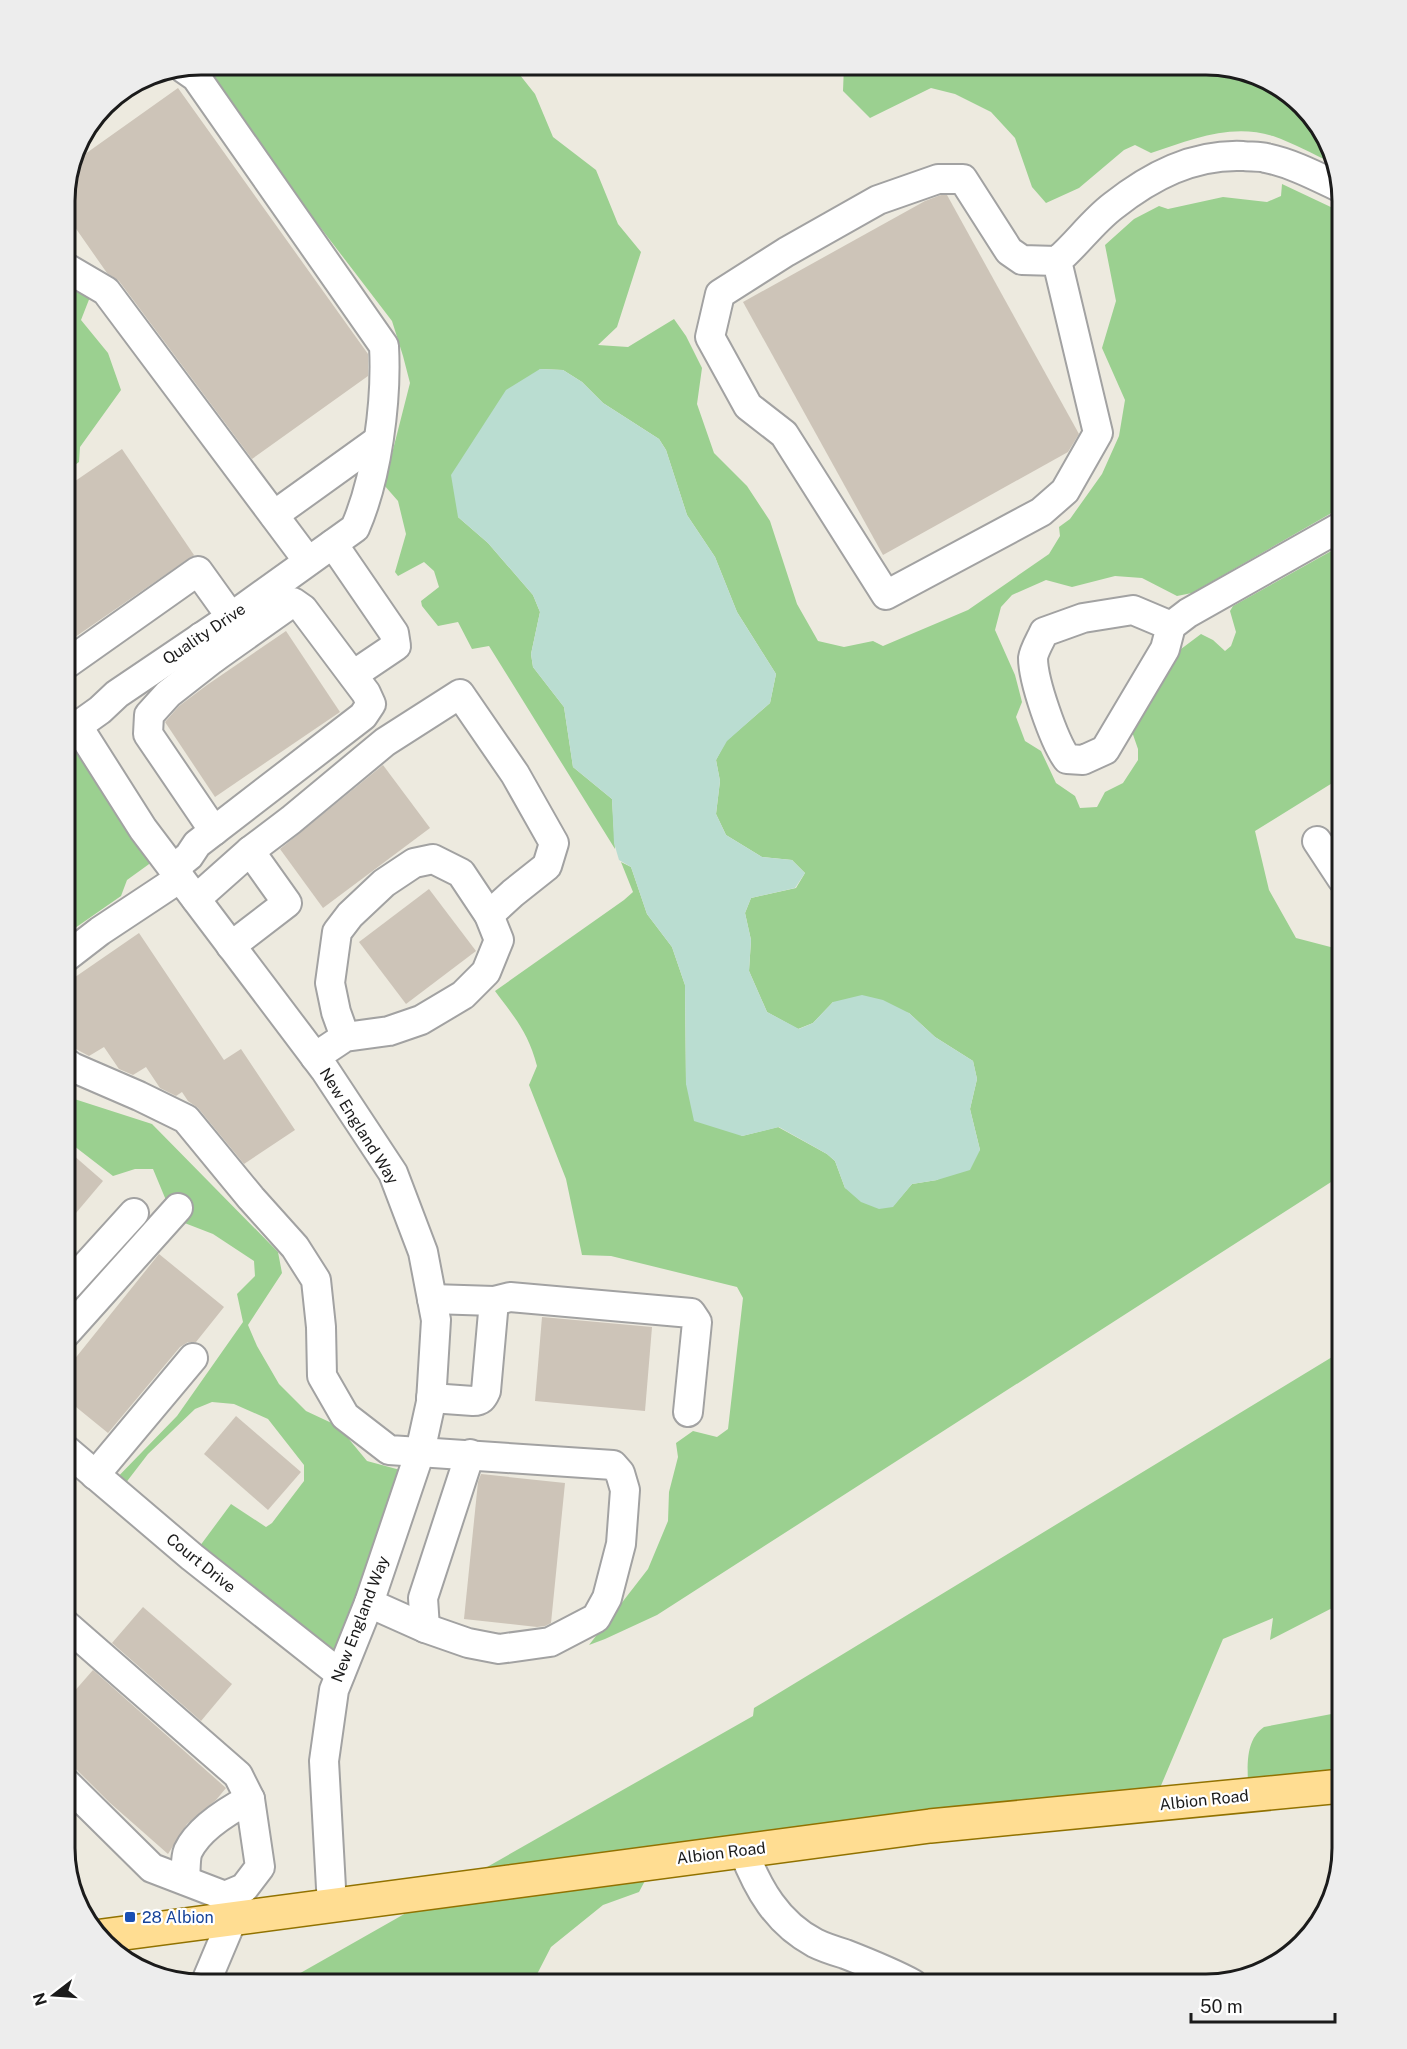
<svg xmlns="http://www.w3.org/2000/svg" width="1407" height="2049" viewBox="0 0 1407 2049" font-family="'Public Sans',sans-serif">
	<rect width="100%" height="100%" fill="#edeadf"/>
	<g fill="#9bd090">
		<path d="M 205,65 L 512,65 L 535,94 L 553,137 L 596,170 L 618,224 L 641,252 L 617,327 L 598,345 L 628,347 L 674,319 L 686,336 L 702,368 L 697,404 L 714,453 L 747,486 L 770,521 L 797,604 L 818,641 L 844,647 L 873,641 L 883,646 L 968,610 L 1049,554 L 1060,536 L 1059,527 L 1070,519 L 1102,474 L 1119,436 L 1125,400 L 1102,348 L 1116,301 L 1105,245 L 1134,219 L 1159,206 L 1168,209 L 1223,197 L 1267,202 L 1281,196 L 1282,184 L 1335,209 L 1342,228 L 1342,507 L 1192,593 L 1177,596 L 1142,578 L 1115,576 L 1072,587 L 1046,580 L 1012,595 L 1001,607 L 995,630 L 1015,675 L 1022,702 L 1016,717 L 1025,741 L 1041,751 L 1056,783 L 1075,796 L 1080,808 L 1097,807 L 1105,792 L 1123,783 L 1138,760 L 1138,749 L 1130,726 L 1181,649 L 1201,634 L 1213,640 L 1225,651 L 1231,646 L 1236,632 L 1230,611 L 1233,606 L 1342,545 L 1342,777 L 1255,831 L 1269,890 L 1296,938 L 1342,950 L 1342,1175 L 657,1615 L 605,1639 L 589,1645 L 648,1569 L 668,1521 L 669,1492 L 678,1457 L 676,1443 L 693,1431 L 717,1437 L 728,1429 L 743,1298 L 737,1287 L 611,1256 L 582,1255 L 566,1179 L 529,1085 L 537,1066 C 528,1032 515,1018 495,991 L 624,900 L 633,892 L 621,862 L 631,867 L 647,914 L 672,947 L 685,985 L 686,1084 L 742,1136 L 778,1127 L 827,1154 L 835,1161 L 845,1188 L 893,1206 L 912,1184 L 937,1180 L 980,1150 L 970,1109 L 977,1079 L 973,1061 L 935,1037 L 909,1013 L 833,1002 L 813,1023 L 798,1029 L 767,1012 L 749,971 L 751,940 L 745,913 L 751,898 L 796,888 L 805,873 L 792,860 L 762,857 L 726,835 L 716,814 L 720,781 L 716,760 L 726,741 L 770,703 L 776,674 L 737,612 L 715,557 L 687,515 L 666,450 L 659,439 L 603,403 L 582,382 L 563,370 L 540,369 L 458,517 L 488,543 L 533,595 L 540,612 L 531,654 L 533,667 L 564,707 L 573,767 L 612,799 L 615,849 L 489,646 L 472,649 L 458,622 L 438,626 L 422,606 L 421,601 L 439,587 L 434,571 L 424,562 L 398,576 L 395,572 L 406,534 L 398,501 L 384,485 L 410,383 L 403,356 L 392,321 L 307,210 Z"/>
		<path d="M 844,65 L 1215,65 L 1282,87 L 1324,133 L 1332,163 C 1313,154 1293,143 1273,136 C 1230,123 1191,140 1151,153 L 1135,145 L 1124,150 L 1079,188 L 1046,203 L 1032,187 L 1015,138 L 991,112 L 955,94 L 931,88 L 870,118 L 843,91 Z"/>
		<polygon points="65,284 90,297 81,320 108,353 121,390 80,447 79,462 65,472"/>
		<polygon points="86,741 163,854 127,880 121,896 65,935 65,747"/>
		<polygon points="65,1096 152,1124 278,1252 282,1273 248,1325 257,1346 279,1384 306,1411 338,1426 367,1461 415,1474 339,1673 194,1554 231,1504 266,1527 272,1523 304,1481 304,1465 268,1419 234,1404 212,1402 195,1409 148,1454 118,1493 108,1487 177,1416 243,1322 237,1294 255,1276 254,1261 213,1234 182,1222 168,1205 153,1169 135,1169 113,1176 65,1139"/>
		<polygon points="1342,1351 1342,1603 1270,1640 1273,1618 1223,1639 1157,1795 655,1862 639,1892 603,1905 551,1947 533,1982 530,1984 281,1984 753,1716 754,1708"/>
		<path d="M 1342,1712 L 1342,1786 L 1248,1790 C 1248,1768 1244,1741 1264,1727 Z"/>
	</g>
	<polygon fill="#baddd1" points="540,369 563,370 582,382 603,403 659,439 666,450 687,515 715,557 737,612 776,674 770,703 727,741 716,760 720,781 716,814 726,835 762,857 792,860 805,873 795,888 751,898 745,913 751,940 749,971 767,1012 799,1029 813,1023 833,1002 862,995 883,1000 909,1013 935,1037 973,1061 977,1079 970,1109 980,1150 970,1170 937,1180 912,1184 893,1207 879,1209 861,1202 845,1188 835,1161 827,1154 779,1127 742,1136 694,1121 686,1084 685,985 672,947 647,914 631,867 619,860 614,843 612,799 573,767 564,707 533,667 531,654 540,612 533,595 488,543 458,517 451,475 506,390"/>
	<g fill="#cdc4b8">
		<polygon points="178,88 368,354 368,376 252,459 119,281 107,273 65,213 65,192 71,164"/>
		<polygon points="941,195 947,195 1079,434 1068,452 883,555 743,302 925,201"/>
		<polygon points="122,449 194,555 65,644 65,488"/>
		<polygon points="286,631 340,712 215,797 165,722 179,706 207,685"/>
		<polygon points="383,765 430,828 323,908 280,849"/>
		<polygon points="429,889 476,951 406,1004 359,942"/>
		<polygon points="139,933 224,1060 241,1049 295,1130 244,1164 198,1108 188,1101 182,1092 176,1096 160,1088 146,1067 133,1075 119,1069 104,1047 89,1056 74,1048 65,1046 65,984"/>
		<polygon points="65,1148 103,1181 65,1226"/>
		<polygon points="159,1254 224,1307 196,1342 188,1342 180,1347 108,1433 65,1398 65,1371"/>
		<polygon points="542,1317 652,1327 645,1411 535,1401"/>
		<polygon points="236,1416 301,1472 268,1510 204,1454"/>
		<polygon points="481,1474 565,1483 551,1623 545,1626 537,1627 464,1619 478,1482"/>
		<polygon points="143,1607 232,1684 201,1721 112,1643"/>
		<polygon points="93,1670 226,1788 216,1800 187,1824 168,1854 109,1802 77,1770 65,1763 65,1702"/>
	</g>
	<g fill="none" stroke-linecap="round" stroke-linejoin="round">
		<defs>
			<g id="minor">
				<path d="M 1057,261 L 1098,433 L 1065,491 L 1041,512 L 886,595 L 784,434 L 748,406 L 710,337 L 720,294 L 786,252 L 878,200 L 938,179 L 963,179 L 1009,251 L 1022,260 L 1057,261 C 1077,244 1092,222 1113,206 C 1151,176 1193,154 1243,156 C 1250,157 1259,156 1266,158 C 1291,163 1316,176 1339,187"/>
				<polyline points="65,267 106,291 308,561"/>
				<polyline points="274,515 377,441"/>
				<polyline points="333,544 394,633 396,646 353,675"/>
				<path d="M 1171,626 L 1133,610 L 1083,618 L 1044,632 C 1041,639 1034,650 1033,658 C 1033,681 1054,741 1067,759 L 1083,760 L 1105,750 L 1165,649 L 1171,626 L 1188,613 L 1342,526"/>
				<polyline points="65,665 198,571 231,617"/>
				<polyline points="77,725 143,829 325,1070 393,1173 423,1252 436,1320 431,1402 420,1452 369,1603 334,1690 324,1761 332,1906"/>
				<path d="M 65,735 L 100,710 L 117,694 L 231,617 L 355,528 C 377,478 387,401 384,346 L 196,77 L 183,68"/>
				<polyline points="214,831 148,734 149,715 168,694 214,658"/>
				<polyline points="1317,841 1342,879"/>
				<polyline points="250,851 291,820 385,742 460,694 515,774 554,843 547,866 513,893 489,915"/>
				<polyline points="173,869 189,856 197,844 363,716 371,704 366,693 303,609 293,602 214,658 201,637"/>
				<polyline points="196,899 250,851 287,903 231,946"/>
				<polyline points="65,958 100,931 180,878"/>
				<polyline points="315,1057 345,1037 389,1031 421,1020 463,995 486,972 499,940 489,915 461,873 433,859 414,863 384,883 350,915 337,932 330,983 336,1012 345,1037"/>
				<polyline points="65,1062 72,1067 139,1096 186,1119 251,1198 295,1247 316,1280 321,1327 322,1376 345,1416 389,1450 613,1465 620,1473 625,1490 621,1544 607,1598 596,1618 550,1642 499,1649 468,1643 425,1628 369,1603"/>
				<polyline points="65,1289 134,1213"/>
				<polyline points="432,1299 494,1301 510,1297 691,1313 697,1322 688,1412"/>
				<polyline points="65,1334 178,1208"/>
				<path d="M 431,1398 L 473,1401 C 481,1401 483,1398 486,1391 L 494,1301"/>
				<polyline points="65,1449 192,1557 340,1674"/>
				<polyline points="95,1475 193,1358"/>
				<polyline points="65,1624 238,1775 250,1799"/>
				<polyline points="425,1628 423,1598 470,1454"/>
				<polyline points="65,1782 152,1868 225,1896 232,1920 205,1984"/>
				<path d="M 743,1850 C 758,1889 777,1923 815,1943 C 825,1948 835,1951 845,1954 C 868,1963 891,1972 913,1984"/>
				<path d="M 185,1880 C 186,1871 185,1858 188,1851 C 199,1828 229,1810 250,1799 L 260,1867 L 244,1888 L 225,1896"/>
			</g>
			<polyline id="major" points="102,1936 930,1826 1342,1786"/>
		</defs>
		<use href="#minor" stroke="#a2a2a2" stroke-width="32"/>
		<use href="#major" stroke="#917200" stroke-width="36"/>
		<use href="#minor" stroke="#fff" stroke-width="28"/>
		<use href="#major" stroke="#ffdd92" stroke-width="33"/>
	</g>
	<rect fill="#1a4fb4" stroke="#fff" stroke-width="2" x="124" y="1911" width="12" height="12" rx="3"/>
	<g text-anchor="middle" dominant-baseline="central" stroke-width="4.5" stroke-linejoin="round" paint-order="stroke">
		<g font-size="16" fill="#1b1b1b" stroke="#fff">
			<text transform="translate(204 634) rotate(-34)">Quality Drive</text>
			<text transform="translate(359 1126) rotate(58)">New England Way</text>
			<text transform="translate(201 1563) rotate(39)">Court Drive</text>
			<text transform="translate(360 1619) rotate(-69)">New England Way</text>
			<text transform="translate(1204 1800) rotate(-6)">Albion Road</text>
			<text transform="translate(721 1853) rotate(-7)">Albion Road</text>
		</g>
		<g font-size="16" fill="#164399" stroke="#fff" text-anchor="start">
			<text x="142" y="1917">28 Albion</text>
		</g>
	</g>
	<path d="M0 0H1407V2049H0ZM201 75H1206A126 126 0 0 1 1332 201V1848A126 126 0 0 1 1206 1974H201A126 126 0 0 1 75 1848V201A126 126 0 0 1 201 75Z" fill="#ededed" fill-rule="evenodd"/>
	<path fill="none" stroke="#1b1b1b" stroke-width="3" d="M201 75H1206A126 126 0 0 1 1332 201V1848A126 126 0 0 1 1206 1974H201A126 126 0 0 1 75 1848V201A126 126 0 0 1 201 75Z"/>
	<g transform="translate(54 1995) rotate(253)" stroke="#ffffff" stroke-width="4.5" paint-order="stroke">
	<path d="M0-4.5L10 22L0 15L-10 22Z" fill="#1b1b1b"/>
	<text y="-9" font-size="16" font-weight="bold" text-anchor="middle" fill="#1b1b1b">N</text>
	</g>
	<path d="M1191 2013v9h144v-9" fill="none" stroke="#1b1b1b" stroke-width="3"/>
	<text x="1200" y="2013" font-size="18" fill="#1b1b1b" stroke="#ffffff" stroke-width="4.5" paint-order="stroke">50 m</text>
</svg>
